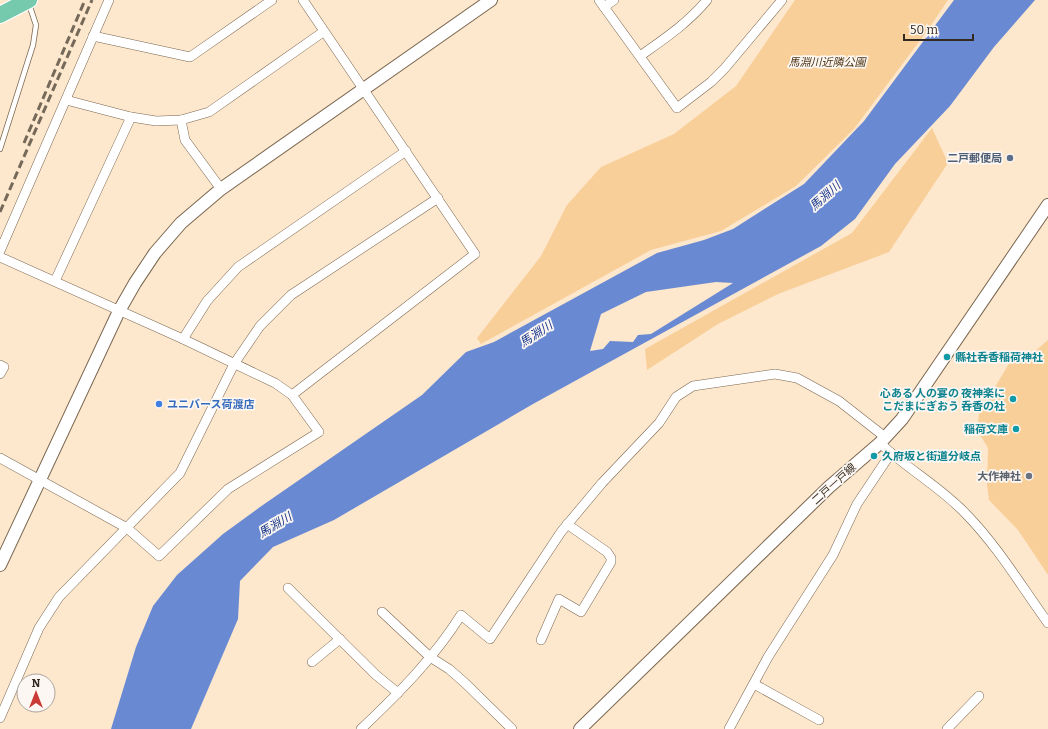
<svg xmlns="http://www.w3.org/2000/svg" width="1048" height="729" viewBox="0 0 1048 729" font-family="Bitter,'Noto Sans JP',serif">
	<rect width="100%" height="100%" fill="#fde7cd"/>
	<g fill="#f9cf99">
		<polygon points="795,0 948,0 930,27 854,129 796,186 721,231 651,250 481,344 477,338 541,256 567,205 601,167 674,134 736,86"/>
		<polygon points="932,128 948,163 889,252 778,294 718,324 647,370 645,349 852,233"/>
		<polygon points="1048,340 1048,575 1018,530 989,500 987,485 988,448 977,430 979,414 1014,355 1033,353"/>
	</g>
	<path fill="#698ad3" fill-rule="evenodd" d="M 954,0 L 1035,0 L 994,47 L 950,106 L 895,164 L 855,219 L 821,246 L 533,404 L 334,520 L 273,547 L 240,581 L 238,619 L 191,729 L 111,729 L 136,647 L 153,606 L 177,575 L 223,534 L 260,507 L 422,395 L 466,352 L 494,342 L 657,253 L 704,240 L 733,229 L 804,184 L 864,121 ZM 716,282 L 733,283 L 651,334 L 638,335 L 633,342 L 610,341 L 603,349 L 590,351 L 601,314 L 646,292 Z"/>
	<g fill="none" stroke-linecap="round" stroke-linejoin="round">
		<defs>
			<polyline id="lane" points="0,149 33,45 36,25 29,4"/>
			<g id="street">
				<polyline points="599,0 677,108 711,82 725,68 782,0"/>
				<polyline points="604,7 614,0"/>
				<polyline points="93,36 190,57 272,0"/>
				<path d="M 640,56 C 664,39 688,23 707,0"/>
				<polyline points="66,100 131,117 156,121 181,120 209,112 323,32"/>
				<polyline points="181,120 185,140 221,189"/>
				<polyline points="0,251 109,0"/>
				<polyline points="0,257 183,339 275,383 292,395 319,432 228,489 159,556 127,528 0,458"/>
				<polyline points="55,281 131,117"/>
				<polyline points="183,339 207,301 238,267 406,151"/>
				<polyline points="0,365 4,367 0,374"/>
				<polyline points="292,395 475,254 303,0"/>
				<path d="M 880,443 C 907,469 941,487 967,515 C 998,547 1022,587 1048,623"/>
				<polyline points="288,588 376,675 398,693"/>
				<polyline points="382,612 430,657 449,669 465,683 512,729"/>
				<polyline points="541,640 559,599 581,612 611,562 611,558 607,552 567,524"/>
				<polyline points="312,662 340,639"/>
				<polyline points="754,684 819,720"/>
				<polyline points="0,718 39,628 59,597 180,473 234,364 260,326 291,295 438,198"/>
				<path d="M 361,729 C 398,694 434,658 461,615 L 490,639 L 561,532 L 602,483 L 659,423 L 676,397 L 693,386 L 775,374 L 797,378 L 839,401 L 885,437"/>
				<polyline points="729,729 768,657 833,555 857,504 891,453"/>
				<polyline points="947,729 979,696"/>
			</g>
			<g id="secondary">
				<polyline points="0,565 119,311 135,283 155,253 181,223 221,189 491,0"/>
				<polyline points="580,729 829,487 880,443 902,419 1048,205"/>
			</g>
			<polyline id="highway" points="0,15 29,0"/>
		</defs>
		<use href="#lane" stroke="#7a6750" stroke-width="6"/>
		<use href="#street" stroke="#7a6750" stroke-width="10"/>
		<use href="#secondary" stroke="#7a6750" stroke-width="14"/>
		<use href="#highway" stroke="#fff" stroke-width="18"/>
		<use href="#lane" stroke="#fff" stroke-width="4.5"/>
		<use href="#street" stroke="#fff" stroke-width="9"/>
		<use href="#secondary" stroke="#fff" stroke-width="12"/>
		<use href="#highway" stroke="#75caad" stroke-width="16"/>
		<g stroke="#756959" stroke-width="3" stroke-dasharray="8 4" stroke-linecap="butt">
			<polyline points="24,143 85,0"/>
			<polyline points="0,212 92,0"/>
		</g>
	</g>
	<circle fill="#5c6f8a" stroke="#fcf7f2" stroke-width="1.5" cx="1010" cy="158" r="4"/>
	<g fill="#0f9aa8" stroke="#fcf7f2" stroke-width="1.5">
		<circle cx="947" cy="357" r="4"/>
		<circle cx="1013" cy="399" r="4"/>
		<circle cx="1016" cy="429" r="4"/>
		<circle cx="874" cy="456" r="4"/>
	</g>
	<circle fill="#3f7fe0" stroke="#fcf7f2" stroke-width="1.5" cx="159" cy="404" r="4"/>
	<circle fill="#6b7280" stroke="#fcf7f2" stroke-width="1.5" cx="1029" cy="476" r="4"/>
	<g text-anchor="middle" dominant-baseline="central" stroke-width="3.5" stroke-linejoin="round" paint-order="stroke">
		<g font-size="11" font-style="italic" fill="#4c3514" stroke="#fcf7f2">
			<text x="827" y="62">馬淵川近隣公園</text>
		</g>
		<g font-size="11" font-weight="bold" fill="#4e5e75" stroke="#fcf7f2" text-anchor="end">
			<text x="1002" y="158">二戸郵便局</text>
		</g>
		<g font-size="11" font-weight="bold" fill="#0d838f" stroke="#fcf7f2" text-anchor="start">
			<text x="955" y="357">縣社呑香稲荷神社</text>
			<text x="1005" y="393" text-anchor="end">心ある 人の宴の 夜神楽に<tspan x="1005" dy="13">こだまにぎおう 呑香の社</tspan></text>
			<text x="1008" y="429" text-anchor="end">稲荷文庫</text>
			<text x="882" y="456">久府坂と街道分岐点</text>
		</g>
		<g font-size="11" font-weight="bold" fill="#366cbe" stroke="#fcf7f2" text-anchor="start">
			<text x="167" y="404">ユニバース荷渡店</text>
		</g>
		<g font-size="11" font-weight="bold" fill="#5b616d" stroke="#fcf7f2" text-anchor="end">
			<text x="1021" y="476">大作神社</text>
		</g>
		<g font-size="11" fill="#332b21" stroke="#fcf7f2">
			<text transform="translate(834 484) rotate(-42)">二戸一戸線</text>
		</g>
		<g font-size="12" font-style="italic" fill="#19388c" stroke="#fcf7f2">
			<text transform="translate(825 196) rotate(-42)">馬淵川</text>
			<text transform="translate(536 334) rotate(-33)">馬淵川</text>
			<text transform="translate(275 525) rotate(-31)">馬淵川</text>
		</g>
	</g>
	<g transform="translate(36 693)"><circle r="19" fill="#fcf7f2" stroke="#aca59e"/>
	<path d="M0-3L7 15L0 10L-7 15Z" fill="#c93b34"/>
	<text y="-6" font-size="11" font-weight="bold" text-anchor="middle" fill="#332b21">N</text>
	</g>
	<path d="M904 34v6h69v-6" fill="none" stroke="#332b21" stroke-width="2"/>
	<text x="910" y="34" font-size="12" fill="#332b21" stroke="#fcf7f2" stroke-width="3" paint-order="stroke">50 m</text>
</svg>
